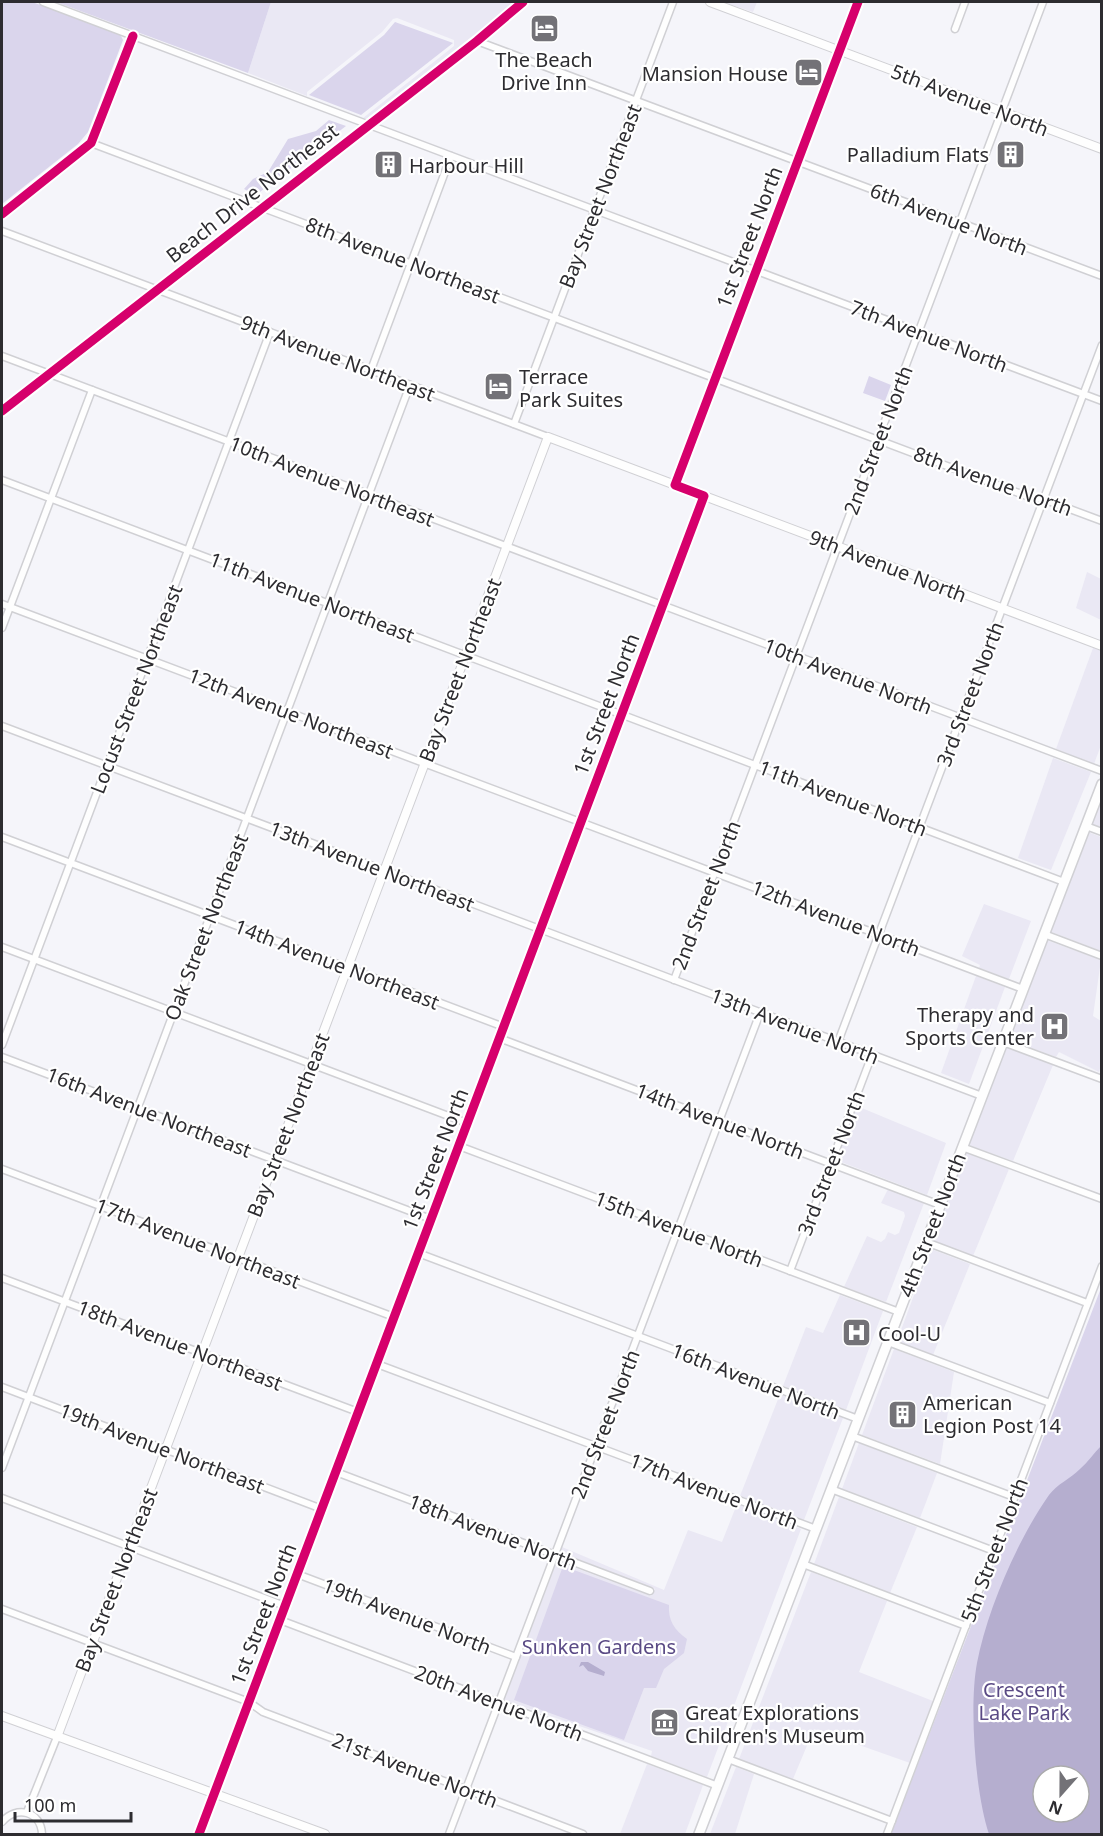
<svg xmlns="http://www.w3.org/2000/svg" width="1103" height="1836" viewBox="0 0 1103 1836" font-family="'Noto Sans',sans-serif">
	<rect width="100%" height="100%" fill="#f5f5fa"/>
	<g fill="#eae8f4">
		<polygon points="271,2 518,2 474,38 366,119 363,118 454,46 454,40 397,18 393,19 382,32 307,92 307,96 248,73"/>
		<polygon points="723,2 757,2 753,12"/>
		<polygon points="1087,572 1101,579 1101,620 1076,608"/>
		<polygon points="1093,648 1102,651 1101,745 1094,764 1056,749"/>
		<polygon points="1053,758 1091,772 1051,870 1018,858"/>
		<polygon points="1101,799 1101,827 1092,824"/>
		<polygon points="1088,832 1101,837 1101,951 1049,931"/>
		<polygon points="984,904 1031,921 1009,979 979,968 980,965 962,956"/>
		<polygon points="1046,940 1101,960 1093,1016 1101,1021 1101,1065 1099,1072 1059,1052 1056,1057 1008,1039"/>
		<polygon points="976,976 1005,987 969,1084 941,1073"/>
		<polygon points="1005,1047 1053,1065 1013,1161 969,1145"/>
		<polygon points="857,1106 946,1143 927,1195 836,1160"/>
		<polygon points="966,1153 1009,1169 973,1256 934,1241"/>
		<polygon points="888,1189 924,1203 886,1302 844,1287 867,1236 881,1242 885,1239 888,1232 895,1235 899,1233 905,1216 904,1212 881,1203"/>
		<polygon points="931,1249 970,1264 933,1355 897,1341"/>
		<polygon points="840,1295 883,1311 846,1410 783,1386 806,1327 823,1333"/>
		<polygon points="894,1349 954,1372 940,1464 862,1435"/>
		<polygon points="780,1394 843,1418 804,1520 740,1496"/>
		<polygon points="859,1443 937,1473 920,1518 842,1489"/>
		<polygon points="839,1497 917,1527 890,1593 814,1564"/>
		<polygon points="737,1504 801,1529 707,1777 651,1756 652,1751 504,1700 557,1561 651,1596 655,1589 560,1552 562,1547 664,1590 688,1530 722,1542"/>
		<polygon points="811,1572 887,1601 859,1672 933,1701 910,1763 814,1729 793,1779 739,1759"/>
		<polygon points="647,1764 703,1785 685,1834 620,1834"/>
		<polygon points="736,1767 754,1774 735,1834 710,1834"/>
	</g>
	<g fill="#dad5ec" fill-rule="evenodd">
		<polygon points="2,2 32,2 120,34 123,40 88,132 78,144 2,204"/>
		<polygon points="56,2 271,2 248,73"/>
		<polygon points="395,22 453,43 361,115 309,95 384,35"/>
		<polygon points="329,120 346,126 256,195 244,189 253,179 268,172 288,139 316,131"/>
		<polygon points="869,376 891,385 885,401 863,393"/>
		<path d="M 1101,1288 L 1101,1834 L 891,1834 ZM 1043,1776 L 1079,1776 L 1079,1812 L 1043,1812 Z"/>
		<path d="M 563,1566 L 669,1605 C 668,1620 674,1630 687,1639 L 684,1653 L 664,1669 L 656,1688 L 644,1688 L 624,1740 L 514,1700 Z"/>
	</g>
	<g fill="#b5aecf" fill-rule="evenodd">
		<path d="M 1101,1446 L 1101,1834 L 989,1834 C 975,1793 969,1705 977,1663 C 987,1610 1018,1539 1049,1495 C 1057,1484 1070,1479 1080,1469 C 1088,1462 1094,1453 1101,1446 ZM 1043,1776 L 1079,1776 L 1079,1812 L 1043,1812 Z"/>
		<polygon points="581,1662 588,1662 605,1672 604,1676 588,1671 583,1665 579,1667"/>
	</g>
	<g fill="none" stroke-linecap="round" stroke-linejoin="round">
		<defs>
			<g id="minor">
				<polyline points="43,2 1102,401"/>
				<polyline points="955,29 965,2"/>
				<polyline points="477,41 1102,276"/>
				<polyline points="91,143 1032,498 1043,499 1102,521"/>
				<polyline points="2,214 91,143 133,36"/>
				<polyline points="2,231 548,437"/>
				<polyline points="2,356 1102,771"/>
				<polyline points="371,370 451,156"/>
				<polyline points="514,424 673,2"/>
				<polyline points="2,480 1064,882"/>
				<polyline points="2,604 1023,989"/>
				<polyline points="2,628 92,390"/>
				<polyline points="2,726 982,1096"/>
				<polyline points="1086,826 1102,832"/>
				<polyline points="2,837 504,1027"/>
				<polyline points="1044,934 1102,956"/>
				<polyline points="2,947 467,1123"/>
				<polyline points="674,980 1043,2"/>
				<polyline points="499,1038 940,1205"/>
				<polyline points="838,1042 1102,345"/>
				<polyline points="1003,1042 1102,1079"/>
				<polyline points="2,1045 270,332"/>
				<polyline points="2,1057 431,1219"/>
				<polyline points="459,1146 899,1312"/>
				<polyline points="962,1147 1102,1199"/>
				<polyline points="2,1169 394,1317"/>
				<polyline points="926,1242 1087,1303"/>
				<polyline points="418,1253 858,1419"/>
				<polyline points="790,1271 872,1055"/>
				<polyline points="2,1278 358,1412"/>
				<polyline points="888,1342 1050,1403"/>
				<polyline points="377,1364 816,1529"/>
				<polyline points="2,1387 322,1509"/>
				<polyline points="852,1436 1014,1497"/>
				<polyline points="2,1468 410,385"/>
				<polyline points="336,1472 650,1591"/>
				<polyline points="831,1489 994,1551"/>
				<polyline points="2,1498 285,1606"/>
				<polyline points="803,1564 966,1626"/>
				<polyline points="297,1574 516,1657"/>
				<polyline points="2,1609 249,1702 263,1712 583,1834"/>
				<polyline points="280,1620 718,1786"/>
				<polyline points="728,1759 892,1821"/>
				<polyline points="27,1812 57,1737"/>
				<path d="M 2,1822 C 16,1805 41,1811 42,1834"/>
				<polyline points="449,1834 760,1013"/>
				<polyline points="887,1834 1102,1266"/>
			</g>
			<g id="tertiary">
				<polyline points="710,2 1102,149"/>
				<polyline points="2,411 477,41 523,2"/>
				<polyline points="675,485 858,2"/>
				<polyline points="2,1716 325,1834"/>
				<polyline points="57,1737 548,437 1102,646"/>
				<polyline points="199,1834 704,496"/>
			</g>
			<polyline id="primary" points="699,1834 1102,784"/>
		</defs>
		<use href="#minor" stroke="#d0d0d4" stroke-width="9"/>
		<use href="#tertiary" stroke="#d0d0d4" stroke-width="10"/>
		<use href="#primary" stroke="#d0d0d4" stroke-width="12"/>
		<use href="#minor" stroke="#fefefe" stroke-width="6"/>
		<use href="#tertiary" stroke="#fefefe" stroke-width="8"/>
		<use href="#primary" stroke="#fefefe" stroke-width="9"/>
		<defs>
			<g id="cycleway">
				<polyline points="2,214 91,143 133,36"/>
				<polyline points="2,411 477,41 523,2"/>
				<polyline points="199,1834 704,496 675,485 858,2"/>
			</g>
		</defs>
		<use href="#cycleway" stroke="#fff" stroke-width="13"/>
		<use href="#cycleway" stroke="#d6006c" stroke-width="9"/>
	</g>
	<defs>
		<symbol id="hotel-square" viewBox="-11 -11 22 22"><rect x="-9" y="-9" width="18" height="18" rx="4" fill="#737277" stroke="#fff"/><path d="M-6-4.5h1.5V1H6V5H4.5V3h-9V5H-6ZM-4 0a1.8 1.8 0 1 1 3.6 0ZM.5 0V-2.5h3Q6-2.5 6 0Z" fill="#fff"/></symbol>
		<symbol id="building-square" viewBox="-11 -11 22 22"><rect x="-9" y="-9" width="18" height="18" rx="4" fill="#737277" stroke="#fff"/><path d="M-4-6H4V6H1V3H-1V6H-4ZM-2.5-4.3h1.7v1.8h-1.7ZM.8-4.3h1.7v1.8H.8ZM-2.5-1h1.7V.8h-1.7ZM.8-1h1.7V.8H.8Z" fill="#fff"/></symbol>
		<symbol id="hospital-square" viewBox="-11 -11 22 22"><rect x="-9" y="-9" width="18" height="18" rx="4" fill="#737277" stroke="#fff"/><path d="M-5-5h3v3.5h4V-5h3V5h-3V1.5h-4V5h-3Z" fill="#fff"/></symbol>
		<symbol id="museum-square" viewBox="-11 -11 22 22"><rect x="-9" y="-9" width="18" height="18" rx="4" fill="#737277" stroke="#fff"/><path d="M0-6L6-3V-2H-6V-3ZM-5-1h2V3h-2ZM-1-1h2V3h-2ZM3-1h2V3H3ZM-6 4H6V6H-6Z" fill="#fff"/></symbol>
	</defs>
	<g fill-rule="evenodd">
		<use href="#hotel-square" x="528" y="12" width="33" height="33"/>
		<use href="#hotel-square" x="792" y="56" width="33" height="33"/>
		<use href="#building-square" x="994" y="138" width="33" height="33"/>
		<use href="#building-square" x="372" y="148" width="33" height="33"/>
		<use href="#hotel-square" x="482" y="370" width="33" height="33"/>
		<use href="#hospital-square" x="1038" y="1010" width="33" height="33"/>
		<use href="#hospital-square" x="840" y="1316" width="33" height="33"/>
		<use href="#building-square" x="886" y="1398" width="33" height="33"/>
		<use href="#museum-square" x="648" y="1706" width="33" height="33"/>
	</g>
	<g text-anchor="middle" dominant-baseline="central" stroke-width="4.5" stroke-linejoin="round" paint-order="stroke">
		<g font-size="20" fill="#2d2c30" stroke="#fff" text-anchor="start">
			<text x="544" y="59" text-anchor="middle">The Beach<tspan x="544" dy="23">Drive Inn</tspan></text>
			<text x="788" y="73" text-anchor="end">Mansion House</text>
			<text x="989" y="154" text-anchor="end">Palladium Flats</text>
			<text x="409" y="165">Harbour Hill</text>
			<text x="519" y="376">Terrace<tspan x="519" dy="23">Park Suites</tspan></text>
			<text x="1034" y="1014" text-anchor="end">Therapy and<tspan x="1034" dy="23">Sports Center</tspan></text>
			<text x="878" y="1333">Cool-U</text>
			<text x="923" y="1402">American<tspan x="923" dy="23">Legion Post 14</tspan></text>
			<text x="685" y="1712">Great Explorations<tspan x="685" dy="23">Children's Museum</tspan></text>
		</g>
		<g font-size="20" fill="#2d2c30" stroke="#fff">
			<text transform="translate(970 100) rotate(21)">5th Avenue North</text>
			<text transform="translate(252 193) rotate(-38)">Beach Drive Northeast</text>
			<text transform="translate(600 196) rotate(-69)">Bay Street Northeast</text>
			<text transform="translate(949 219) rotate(21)">6th Avenue North</text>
			<text transform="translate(749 237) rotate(-69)">1st Street North</text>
			<text transform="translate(403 260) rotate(21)">8th Avenue Northeast</text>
			<text transform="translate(929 336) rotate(21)">7th Avenue North</text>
			<text transform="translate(338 358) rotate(21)">9th Avenue Northeast</text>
			<text transform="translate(878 440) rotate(-69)">2nd Street North</text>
			<text transform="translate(332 481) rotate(21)">10th Avenue Northeast</text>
			<text transform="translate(993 481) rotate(20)">8th Avenue North</text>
			<text transform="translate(888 566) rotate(21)">9th Avenue North</text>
			<text transform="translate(312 597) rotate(21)">11th Avenue Northeast</text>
			<text transform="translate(460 670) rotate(-69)">Bay Street Northeast</text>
			<text transform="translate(848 676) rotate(21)">10th Avenue North</text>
			<text transform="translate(136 689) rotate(-69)">Locust Street Northeast</text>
			<text transform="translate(970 694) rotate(-69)">3rd Street North</text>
			<text transform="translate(606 704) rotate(-69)">1st Street North</text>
			<text transform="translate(291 713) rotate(21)">12th Avenue Northeast</text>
			<text transform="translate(843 798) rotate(21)">11th Avenue North</text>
			<text transform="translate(372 866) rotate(21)">13th Avenue Northeast</text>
			<text transform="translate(706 895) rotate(-69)">2nd Street North</text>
			<text transform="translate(836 918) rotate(21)">12th Avenue North</text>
			<text transform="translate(206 927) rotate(-69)">Oak Street Northeast</text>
			<text transform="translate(337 964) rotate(21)">14th Avenue Northeast</text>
			<text transform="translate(795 1026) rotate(21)">13th Avenue North</text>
			<text transform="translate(149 1112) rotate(21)">16th Avenue Northeast</text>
			<text transform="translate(720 1121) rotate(21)">14th Avenue North</text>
			<text transform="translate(288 1125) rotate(-69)">Bay Street Northeast</text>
			<text transform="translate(435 1159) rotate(-69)">1st Street North</text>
			<text transform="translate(831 1163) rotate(-69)">3rd Street North</text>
			<text transform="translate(932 1225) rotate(-69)">4th Street North</text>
			<text transform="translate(679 1229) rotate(21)">15th Avenue North</text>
			<text transform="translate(198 1243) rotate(21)">17th Avenue Northeast</text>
			<text transform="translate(180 1345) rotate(21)">18th Avenue Northeast</text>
			<text transform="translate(756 1381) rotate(21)">16th Avenue North</text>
			<text transform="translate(605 1424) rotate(-69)">2nd Street North</text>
			<text transform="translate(162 1448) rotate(21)">19th Avenue Northeast</text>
			<text transform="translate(714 1491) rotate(21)">17th Avenue North</text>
			<text transform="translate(493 1532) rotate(21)">18th Avenue North</text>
			<text transform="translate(994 1550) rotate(-69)">5th Street North</text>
			<text transform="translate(116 1580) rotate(-69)">Bay Street Northeast</text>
			<text transform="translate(263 1614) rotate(-69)">1st Street North</text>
			<text transform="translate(407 1616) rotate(21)">19th Avenue North</text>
			<text transform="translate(499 1703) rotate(21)">20th Avenue North</text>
			<text transform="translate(415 1770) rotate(21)">21st Avenue North</text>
		</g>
		<g font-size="20" fill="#5a4a85" stroke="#fff">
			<text x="599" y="1646">Sunken Gardens</text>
			<text x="1024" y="1689">Crescent<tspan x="1024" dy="23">Lake Park</tspan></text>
		</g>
	</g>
	<rect width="1103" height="1836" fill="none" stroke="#2d2c30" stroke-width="6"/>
	<g transform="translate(1061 1794) rotate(201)"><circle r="28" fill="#ffffff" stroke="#ababac" stroke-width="1.5"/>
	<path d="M0-4.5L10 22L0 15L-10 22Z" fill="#737277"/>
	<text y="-9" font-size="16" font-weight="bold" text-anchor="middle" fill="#2d2c30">N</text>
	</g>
	<path d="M15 1812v9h116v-9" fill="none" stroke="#2d2c30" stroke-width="3"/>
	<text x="24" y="1812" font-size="18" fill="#2d2c30" stroke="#ffffff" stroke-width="4.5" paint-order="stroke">100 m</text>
</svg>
